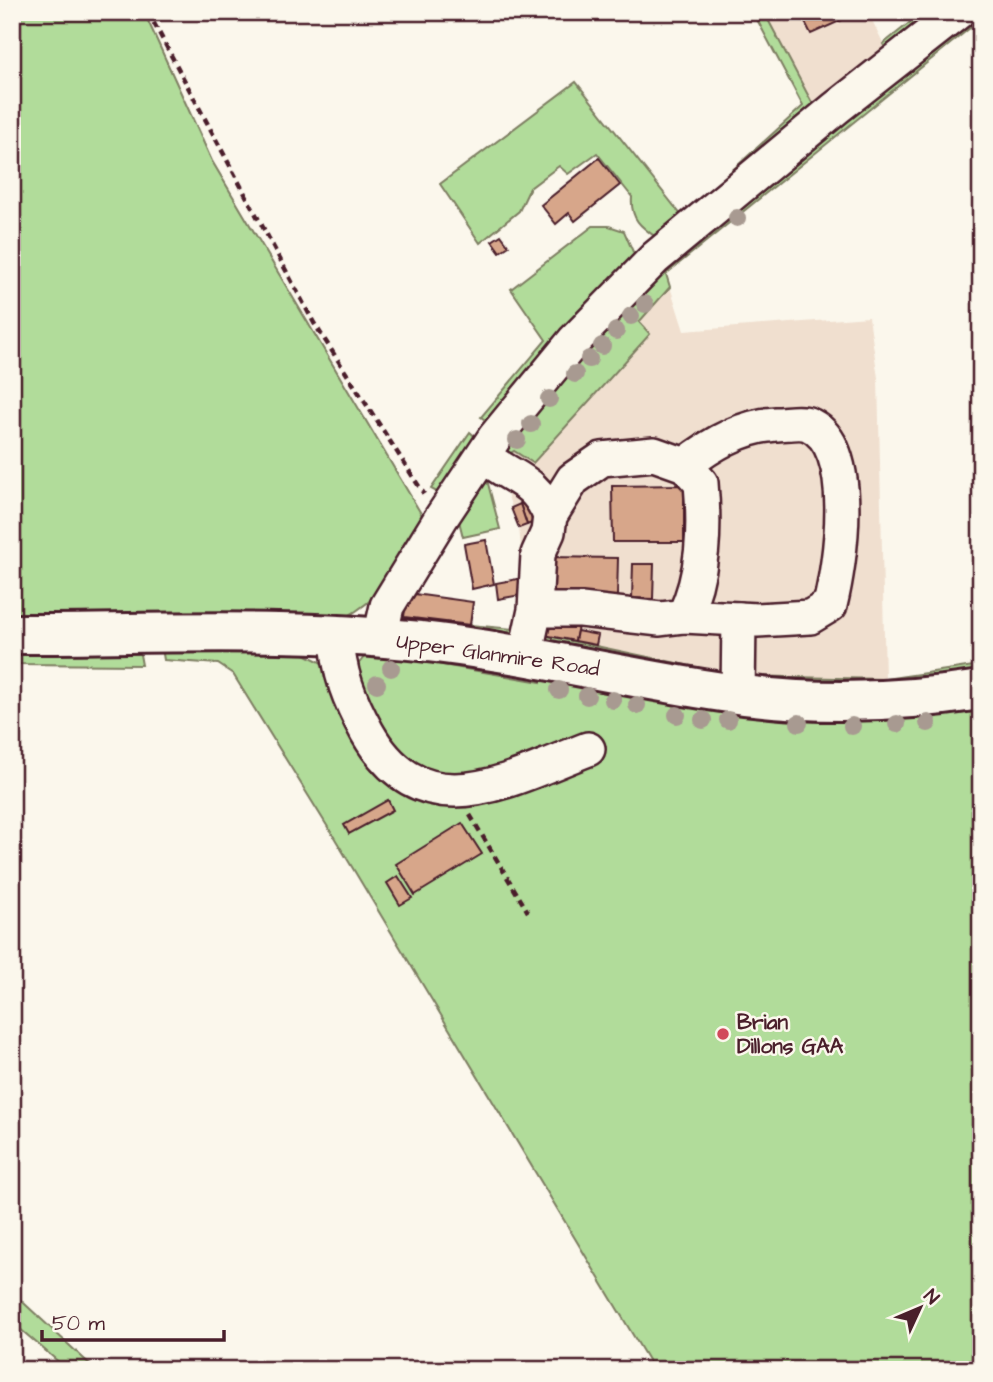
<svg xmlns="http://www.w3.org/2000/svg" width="993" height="1382" viewBox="0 0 993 1382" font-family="'Architects Daughter',sans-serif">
	<rect width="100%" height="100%" fill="#fbf7ec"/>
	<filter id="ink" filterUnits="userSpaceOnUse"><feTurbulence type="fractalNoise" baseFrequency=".0143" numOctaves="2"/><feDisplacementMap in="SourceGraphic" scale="14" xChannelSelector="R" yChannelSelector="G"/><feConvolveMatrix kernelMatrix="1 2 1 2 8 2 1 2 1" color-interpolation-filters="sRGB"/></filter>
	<g filter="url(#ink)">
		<g fill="#f0dfcf">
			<polygon points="764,12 868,12 888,53 817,112"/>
			<polygon points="666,274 684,331 869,317 878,378 885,679 727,675 514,629 526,593 519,528 505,488 504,457"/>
		</g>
		<g fill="#b1dc9a" stroke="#7e7e62" stroke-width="2">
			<path d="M 12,12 L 144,12 L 212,161 L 426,522 C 399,566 390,593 343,619 L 12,620 Z"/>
			<path d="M 753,12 L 764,12 L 817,112 L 660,240 C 643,228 630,221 632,197 L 597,153 L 568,174 L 559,166 L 530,188 L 519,211 L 480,243 L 440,184 L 576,82 L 682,216 L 803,106 Z"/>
			<polygon points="923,12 947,12 888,53 883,44"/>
			<polygon points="966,12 981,12 981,19 666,274 670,287 639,322 650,334 533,463 514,451 504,457 500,446 624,300"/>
			<polygon points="593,226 609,226 624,231 637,261 491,424 481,417 546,340 511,289"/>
			<polygon points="470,432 480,441 444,496 431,489"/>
			<polygon points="486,476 500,529 463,537 457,513"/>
			<polygon points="470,625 514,629 505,638 468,633"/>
			<polygon points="544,635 738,676 885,679 981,665 981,675 948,681 738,683 554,645"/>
			<polygon points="12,647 139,649 142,665 12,664"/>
			<polygon points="162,648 293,648 328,666 353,671 368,652 541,682 543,673 981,708 981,1357 956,1370 654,1370 334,837 233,674 218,664 164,660"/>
			<polygon points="12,1292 96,1370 68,1370 12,1322"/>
		</g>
		<g fill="#d7a68a" stroke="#4a1f2b" stroke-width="2">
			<polygon points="800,12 838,12 842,20 811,34"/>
			<polygon points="599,158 620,185 575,221 569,213 556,224 541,205"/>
			<polygon points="501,235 509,246 500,252 492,241"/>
			<polygon points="684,485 684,542 613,542 612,486"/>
			<polygon points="528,501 536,521 527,525 520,504"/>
			<polygon points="520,504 527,525 519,528 511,508"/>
			<polygon points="486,540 494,584 472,589 464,544"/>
			<polygon points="547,557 618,558 617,597 546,596"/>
			<polygon points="633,564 654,564 653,599 632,598"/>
			<polygon points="523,578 526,594 498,599 496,583"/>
			<polygon points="407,593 473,602 470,625 404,617"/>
			<polygon points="555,622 578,626 575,641 544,635"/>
			<polygon points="577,631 598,635 596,645 575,641"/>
			<polygon points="388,800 393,810 349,834 344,825"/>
			<polygon points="462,823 482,854 415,895 396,864"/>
			<polygon points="398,876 412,898 400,905 387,883"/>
		</g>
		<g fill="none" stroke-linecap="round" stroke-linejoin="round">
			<defs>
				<g id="minor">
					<path d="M 484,456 C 511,479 535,478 550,516"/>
					<path d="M 684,616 L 757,620 L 810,617 L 830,605 C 840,564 859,445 808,424 C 800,421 785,424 776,424 C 743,426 710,445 685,465"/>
					<path d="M 337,636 C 338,672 350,701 367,732 C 423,831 507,780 588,749"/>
					<polyline points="380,638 387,606 441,518 495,437 574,341 655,258 836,108 958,12"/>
					<path d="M 525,656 L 535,610 L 538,554 L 548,532 L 550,516 L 573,479 L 602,459 L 654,454 L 685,465 L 701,483 C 705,528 704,575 684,616 L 660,619 L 581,610 L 535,610"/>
					<polyline points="738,694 739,619"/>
				</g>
				<path id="major" d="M 12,634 C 147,634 285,627 420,641 C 522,652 621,677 722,692 C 806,705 897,703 981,690"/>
			</defs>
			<use href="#minor" stroke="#4a1f2b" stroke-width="38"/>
			<use href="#major" stroke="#4a1f2b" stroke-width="44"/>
			<g stroke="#4a1f2b" stroke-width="4.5" stroke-dasharray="7 5" stroke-linecap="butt">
				<polyline points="148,12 314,323 424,494"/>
				<polyline points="470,815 528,912"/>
			</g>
			<use href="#minor" stroke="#fbf7ec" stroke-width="33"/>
			<use href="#major" stroke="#fbf7ec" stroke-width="38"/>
		</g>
		<g fill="#a89a91">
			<circle cx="737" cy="218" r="9"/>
			<circle cx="645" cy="304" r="9"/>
			<circle cx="631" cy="316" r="9"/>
			<circle cx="616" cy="331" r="9"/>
			<circle cx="602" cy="346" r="9"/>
			<circle cx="589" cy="359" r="9"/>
			<circle cx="575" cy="374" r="9"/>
			<circle cx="549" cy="399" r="9"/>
			<circle cx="531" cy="424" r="9"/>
			<circle cx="517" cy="440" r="9"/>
			<circle cx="391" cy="668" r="9"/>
			<circle cx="377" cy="684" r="9"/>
			<circle cx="559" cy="690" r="9"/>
			<circle cx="587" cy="696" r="9"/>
			<circle cx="613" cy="700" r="9"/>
			<circle cx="637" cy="705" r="9"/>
			<circle cx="677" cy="715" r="9"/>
			<circle cx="703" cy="720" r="9"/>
			<circle cx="728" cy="720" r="9"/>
			<circle cx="799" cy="723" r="9"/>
			<circle cx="928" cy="723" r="9"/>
			<circle cx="897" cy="724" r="9"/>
			<circle cx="852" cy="726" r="9"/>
		</g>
	</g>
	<circle fill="#d1495b" stroke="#fbf7ec" stroke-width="2.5" cx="723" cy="1034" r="7"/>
	<g text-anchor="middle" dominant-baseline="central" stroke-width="5" stroke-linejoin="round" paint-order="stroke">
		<g font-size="21" fill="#4a1f2b" stroke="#fbf7ec">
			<text transform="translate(498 655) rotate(8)">Upper Glanmire Road</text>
		</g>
		<g font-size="21" font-weight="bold" fill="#4a1f2b" stroke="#fbf7ec" text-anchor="start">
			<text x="737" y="1022">Brian<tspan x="737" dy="24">Dillons GAA</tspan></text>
		</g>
	</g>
	<rect width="993" height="1382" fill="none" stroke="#fbf7ec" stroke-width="42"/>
	<rect x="21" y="21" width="951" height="1340" fill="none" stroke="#4a1f2b" stroke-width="2.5" filter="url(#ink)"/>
	<g transform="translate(920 1308) rotate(46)" stroke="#fbf7ec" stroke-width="5" paint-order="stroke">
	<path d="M0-5L12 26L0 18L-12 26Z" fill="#4a1f2b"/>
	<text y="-10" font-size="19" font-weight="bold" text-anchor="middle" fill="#4a1f2b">N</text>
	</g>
	<path d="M42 1330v10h182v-10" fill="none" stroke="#4a1f2b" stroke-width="3.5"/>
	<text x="52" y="1330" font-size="21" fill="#4a1f2b" stroke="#fbf7ec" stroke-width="5" paint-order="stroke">50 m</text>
</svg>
